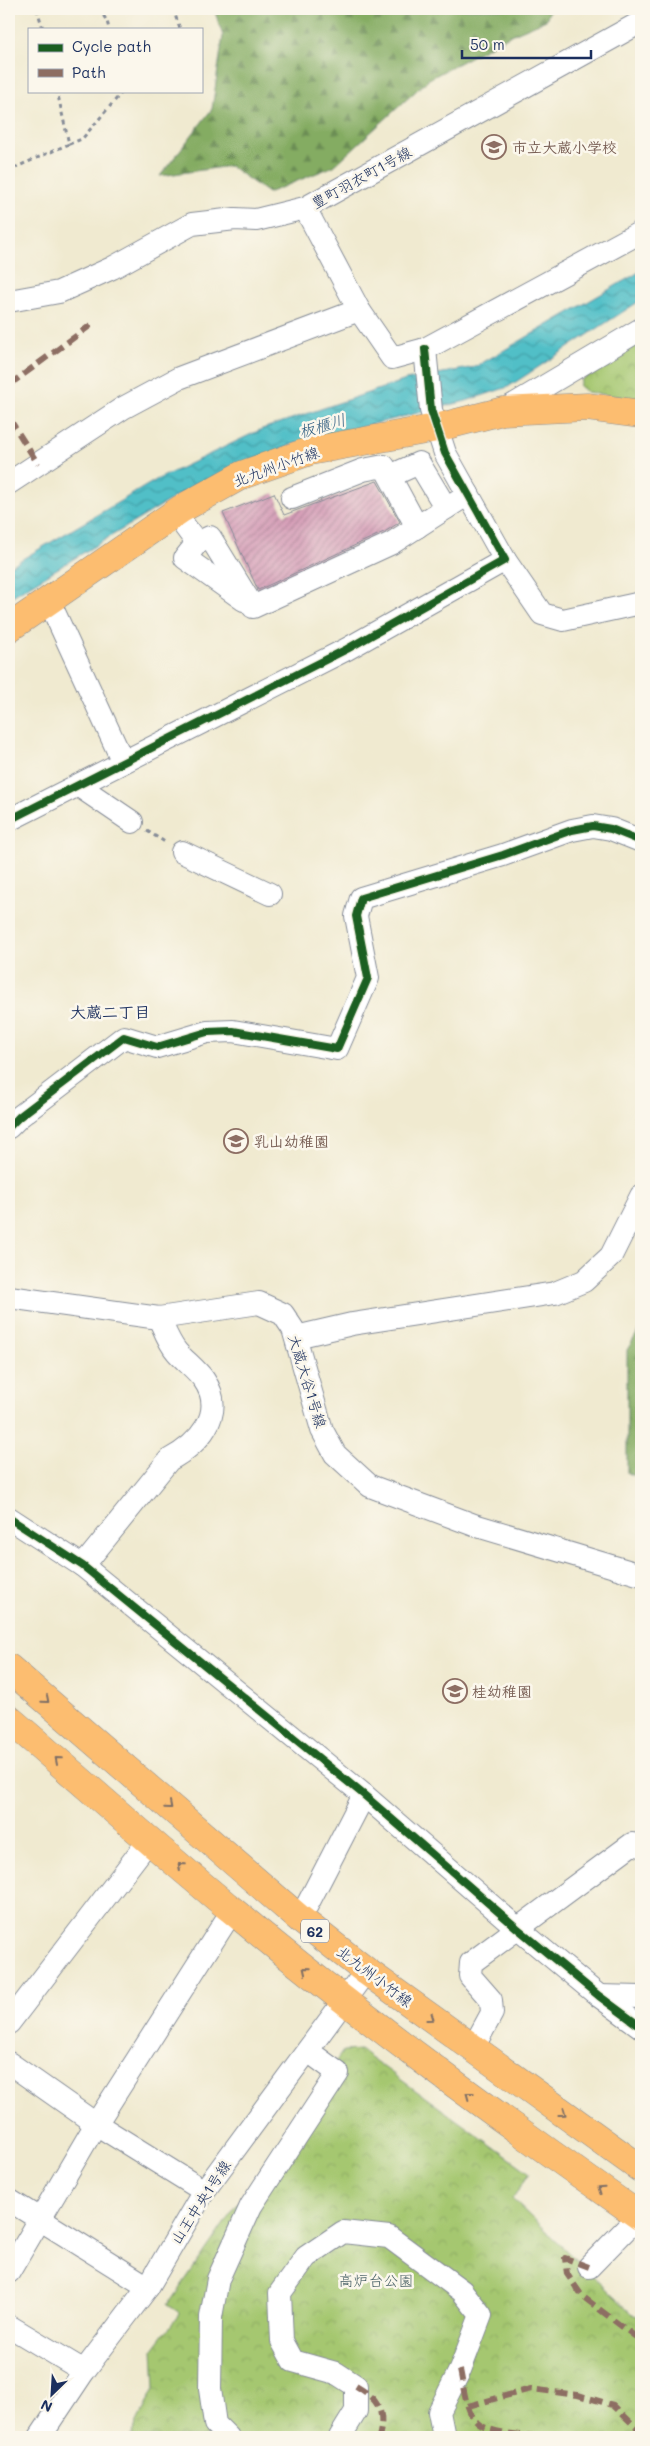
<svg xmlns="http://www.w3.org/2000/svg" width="650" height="2446" viewBox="0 0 650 2446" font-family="Mali,'Klee One',sans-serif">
	<defs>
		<pattern id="forest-firs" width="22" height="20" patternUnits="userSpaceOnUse" patternTransform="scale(1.25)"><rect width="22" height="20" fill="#84ac62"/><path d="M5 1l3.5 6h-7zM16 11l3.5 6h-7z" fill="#6b8c54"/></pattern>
		<pattern id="park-crowns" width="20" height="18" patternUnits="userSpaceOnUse" patternTransform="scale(1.25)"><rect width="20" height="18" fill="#a5c770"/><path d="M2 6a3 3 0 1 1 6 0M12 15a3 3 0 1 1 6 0" fill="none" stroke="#8dab63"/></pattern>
		<pattern id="water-waves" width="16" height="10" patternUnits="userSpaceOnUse" patternTransform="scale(1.25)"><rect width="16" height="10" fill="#51bfc7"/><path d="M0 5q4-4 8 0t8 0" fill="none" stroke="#429ca5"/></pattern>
		<pattern id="building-hatch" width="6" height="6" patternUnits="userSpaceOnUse" patternTransform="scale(1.25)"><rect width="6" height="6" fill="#d49ab5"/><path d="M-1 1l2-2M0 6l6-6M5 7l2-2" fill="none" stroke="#ab7e96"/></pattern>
	</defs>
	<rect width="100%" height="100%" fill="#fbf7ec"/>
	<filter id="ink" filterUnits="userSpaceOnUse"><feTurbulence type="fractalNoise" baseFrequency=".02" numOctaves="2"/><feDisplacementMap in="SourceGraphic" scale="10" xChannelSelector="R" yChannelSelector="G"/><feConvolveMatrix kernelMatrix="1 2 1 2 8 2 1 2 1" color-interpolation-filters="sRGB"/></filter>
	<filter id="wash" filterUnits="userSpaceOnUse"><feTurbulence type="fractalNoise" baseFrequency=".0096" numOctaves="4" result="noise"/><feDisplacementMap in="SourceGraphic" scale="20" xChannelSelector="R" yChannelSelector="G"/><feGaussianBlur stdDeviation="1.12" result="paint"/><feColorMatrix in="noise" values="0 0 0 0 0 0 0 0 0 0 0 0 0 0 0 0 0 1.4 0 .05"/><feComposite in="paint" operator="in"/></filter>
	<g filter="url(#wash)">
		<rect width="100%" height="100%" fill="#f0ead0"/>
		<g fill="url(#forest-firs)" stroke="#506e60">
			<polygon points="214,9 550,9 546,20 511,35 429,79 334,166 268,193 230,166 160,176 212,109 223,36"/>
			<polygon points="641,1327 641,1478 627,1473 627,1350"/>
		</g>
		<g fill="url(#park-crowns)" stroke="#607b67">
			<polygon points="641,342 641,400 587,392 579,386 581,380"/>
			<polygon points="360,2050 530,2173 512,2199 634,2315 641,2317 641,2437 130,2437 155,2387 153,2349 180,2313 168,2305 343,2051"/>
		</g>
		<polygon fill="url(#water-waves)" stroke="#367792" points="641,271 641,300 508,387 466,401 294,444 195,485 9,598 9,567 156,480 262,429 406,380 475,367"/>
		<g id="blocks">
			<polygon fill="url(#building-hatch)" points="377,481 400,522 386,531 258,590 223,513 274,493 284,515"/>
		</g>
	</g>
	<g filter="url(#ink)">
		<use href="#blocks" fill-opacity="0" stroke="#868c97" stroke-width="1"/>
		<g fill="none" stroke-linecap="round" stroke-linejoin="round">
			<defs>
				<g id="minor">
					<polyline points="305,208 359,310 392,358 425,349 641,232"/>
					<polyline points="9,301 59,292 112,268 192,224 235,219 256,220 305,208 641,22"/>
					<polyline points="503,411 641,329"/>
					<polyline points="390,476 419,463 446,508"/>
					<polyline points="9,483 123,408 179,378 359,310"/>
					<polyline points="292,498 363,470 384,466 417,527"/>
					<polyline points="175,513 197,543 210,537 253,607 392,543 468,494"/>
					<polyline points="197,543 185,558 244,600"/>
					<polyline points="505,560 542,614 563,620 641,603"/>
					<polyline points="49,601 123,762"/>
					<polyline points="79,786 132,822"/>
					<polyline points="9,820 347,649 505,560 445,453 431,410 425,349"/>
					<polyline points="182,852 270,894"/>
					<polyline points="9,1127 19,1117 124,1037 157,1047 207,1032 233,1031 337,1049 368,978 356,916 361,898 503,855 572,830 593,826 611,829 641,841"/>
					<polyline points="9,1297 159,1318 259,1303 283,1314 293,1329 322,1430 335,1454 370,1486 474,1525 641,1575"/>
					<polyline points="296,1337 352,1324 555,1293 584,1281 611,1256 641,1196"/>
					<polyline points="9,1518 83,1566 364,1795 517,1928 599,1996 641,2027"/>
					<path d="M 83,1566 L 169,1460 C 197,1445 228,1414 204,1380 C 197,1370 186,1362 177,1352 C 169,1343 164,1329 159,1318"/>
					<polyline points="300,1919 364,1795"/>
					<polyline points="599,1996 641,1997"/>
					<polyline points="9,2023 150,1839"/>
					<polyline points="473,2048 492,2013 491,2000 470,1976 471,1963 632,1844 641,1846"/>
					<polyline points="9,2063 96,2124 204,2191"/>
					<polyline points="9,2200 148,2287"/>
					<polyline points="589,2267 639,2216"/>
					<polyline points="9,2272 96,2124 232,1911"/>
					<polyline points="9,2326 84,2371"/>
					<polyline points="40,2437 84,2371 148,2287 204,2191 366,1971"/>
					<polyline points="228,2437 215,2424 210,2389 211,2317 218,2279 251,2206 338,2073 308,2051"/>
					<polyline points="340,2437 356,2411 356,2386 336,2373 293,2361 282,2341 280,2293 306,2257 343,2232 389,2237 462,2291 481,2315 460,2370 439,2412 444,2437"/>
				</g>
				<g id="major">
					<polyline points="9,628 181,509 242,475 310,451 436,428 503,411 587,407 641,414"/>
					<polyline points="9,1668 300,1919 366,1971 641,2169"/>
					<path d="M 9,1719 C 84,1783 157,1849 233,1911 C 364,2020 502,2120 641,2217"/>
				</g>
			</defs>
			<use href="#minor" stroke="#868c97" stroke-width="24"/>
			<use href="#major" stroke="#868c97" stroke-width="29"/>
			<g stroke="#868c97" stroke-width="3" stroke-dasharray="4 4" stroke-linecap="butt">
				<polyline points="37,9 43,29"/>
				<polyline points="99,9 107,21 109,29"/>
				<polyline points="173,9 180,29"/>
				<polyline points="9,143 11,145 14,168 9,174"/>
				<polyline points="69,144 82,139 123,91"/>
				<polyline points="14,168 69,144 57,91"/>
				<polyline points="147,831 165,842"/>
			</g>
			<use href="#minor" stroke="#fff" stroke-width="22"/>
			<use href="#major" stroke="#fcbd6f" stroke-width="28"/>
			<g stroke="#8d6e63" stroke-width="6" stroke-dasharray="12 6" stroke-linecap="butt">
				<polyline points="9,385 91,325"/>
				<polyline points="9,418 38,464"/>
				<polyline points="589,2267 565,2258 567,2274 582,2296 641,2341"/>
				<path d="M 460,2370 C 464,2387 465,2413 479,2424 C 496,2437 553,2437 574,2437"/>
				<path d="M 356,2386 C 378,2399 386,2411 379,2437"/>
				<polyline points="468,2406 531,2389 578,2395 613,2405 641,2432"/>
			</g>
			<defs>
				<g id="cycleway">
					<polyline points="9,820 347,649 505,560 445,453 431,410 425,349"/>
					<polyline points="9,1127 19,1117 124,1037 157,1047 207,1032 233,1031 337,1049 368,978 356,916 361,898 503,855 572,830 593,826 611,829 641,841"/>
					<polyline points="9,1518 83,1566 364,1795 517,1928 599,1996 641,2027"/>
				</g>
			</defs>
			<use href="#cycleway" stroke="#fbf7ec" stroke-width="11"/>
			<use href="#cycleway" stroke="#1b5e20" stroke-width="8"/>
		</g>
		<defs><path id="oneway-chevron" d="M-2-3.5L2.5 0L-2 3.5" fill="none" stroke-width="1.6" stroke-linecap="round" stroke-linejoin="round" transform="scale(1.25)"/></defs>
		<g stroke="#806f66">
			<use href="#oneway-chevron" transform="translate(46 1700) rotate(41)"/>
			<use href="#oneway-chevron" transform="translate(58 1760) rotate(-139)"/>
			<use href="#oneway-chevron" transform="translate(169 1806) rotate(41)"/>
			<use href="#oneway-chevron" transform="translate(181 1866) rotate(-139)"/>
			<use href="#oneway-chevron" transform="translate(306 1970) rotate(-141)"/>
			<use href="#oneway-chevron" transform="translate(431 2018) rotate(36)"/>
			<use href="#oneway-chevron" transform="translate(469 2095) rotate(-143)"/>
			<use href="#oneway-chevron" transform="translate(563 2113) rotate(36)"/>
			<use href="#oneway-chevron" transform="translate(601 2189) rotate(-145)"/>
		</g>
	</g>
	<defs>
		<symbol id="school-ring" viewBox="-11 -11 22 22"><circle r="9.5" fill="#fbf7ec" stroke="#8d6e63" stroke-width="1.5"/><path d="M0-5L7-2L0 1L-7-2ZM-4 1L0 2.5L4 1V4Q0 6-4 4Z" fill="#8d6e63"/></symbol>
	</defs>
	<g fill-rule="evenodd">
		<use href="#school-ring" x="480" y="133" width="28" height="28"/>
		<use href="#school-ring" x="222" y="1127" width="28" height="28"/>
		<use href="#school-ring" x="441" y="1677" width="28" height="28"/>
	</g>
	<g text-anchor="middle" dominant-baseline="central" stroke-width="5" stroke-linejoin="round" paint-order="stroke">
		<rect fill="#fbf7ec" stroke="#5e6b89" stroke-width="1" x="301" y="1919.5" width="28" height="23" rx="4"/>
		<g font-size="14" font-weight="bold" fill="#1b2f5e">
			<text x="315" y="1931">62</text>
		</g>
		<g font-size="15" font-weight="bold" fill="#785e54" stroke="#fbf7ec" text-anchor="start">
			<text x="512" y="147">市立大蔵小学校</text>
			<text x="254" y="1141">乳山幼稚園</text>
			<text x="472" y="1691">桂幼稚園</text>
		</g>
		<g font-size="15" fill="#1b2f5e" stroke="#fbf7ec">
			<text transform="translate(361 177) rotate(-29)">豊町羽衣町1号線</text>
			<text transform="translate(276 466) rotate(-20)">北九州小竹線</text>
			<text transform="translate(308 1381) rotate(73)">大蔵大谷1号線</text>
			<text transform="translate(375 1976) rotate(37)">北九州小竹線</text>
			<text transform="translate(200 2202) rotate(-57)">山王中央1号線</text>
		</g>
		<g font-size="15" fill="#445d63" stroke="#fbf7ec">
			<text x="376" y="2280">高炉台公園</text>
		</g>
		<g font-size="16" font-style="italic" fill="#2b5a7e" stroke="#fbf7ec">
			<text transform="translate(322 425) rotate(-16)">板櫃川</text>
		</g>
		<g font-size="16" font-weight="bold" fill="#1b2f5e" stroke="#fbf7ec">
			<text x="110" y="1011">大蔵二丁目</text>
		</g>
	</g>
	<rect width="650" height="2446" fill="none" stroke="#fbf7ec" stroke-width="30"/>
	<rect x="28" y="28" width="175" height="65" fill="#fbf7ec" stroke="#a1a7b3"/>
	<rect x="38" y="44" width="25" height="8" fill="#1b5e20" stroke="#a1a7b3"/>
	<text x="72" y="52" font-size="15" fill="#1b2f5e">Cycle path</text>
	<rect x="38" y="69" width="25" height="8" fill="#8d6e63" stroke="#a1a7b3"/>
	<text x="72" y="78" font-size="15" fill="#1b2f5e">Path</text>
	<g transform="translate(52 2394) rotate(205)" stroke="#fbf7ec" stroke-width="4" paint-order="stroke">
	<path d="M0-4L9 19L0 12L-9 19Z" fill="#1b2f5e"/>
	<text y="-8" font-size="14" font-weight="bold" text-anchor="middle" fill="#1b2f5e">N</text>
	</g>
	<path d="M462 50v8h129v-8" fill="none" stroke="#1b2f5e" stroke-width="2.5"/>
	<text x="470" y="50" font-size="15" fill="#1b2f5e" stroke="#fbf7ec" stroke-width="4" paint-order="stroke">50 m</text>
</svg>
